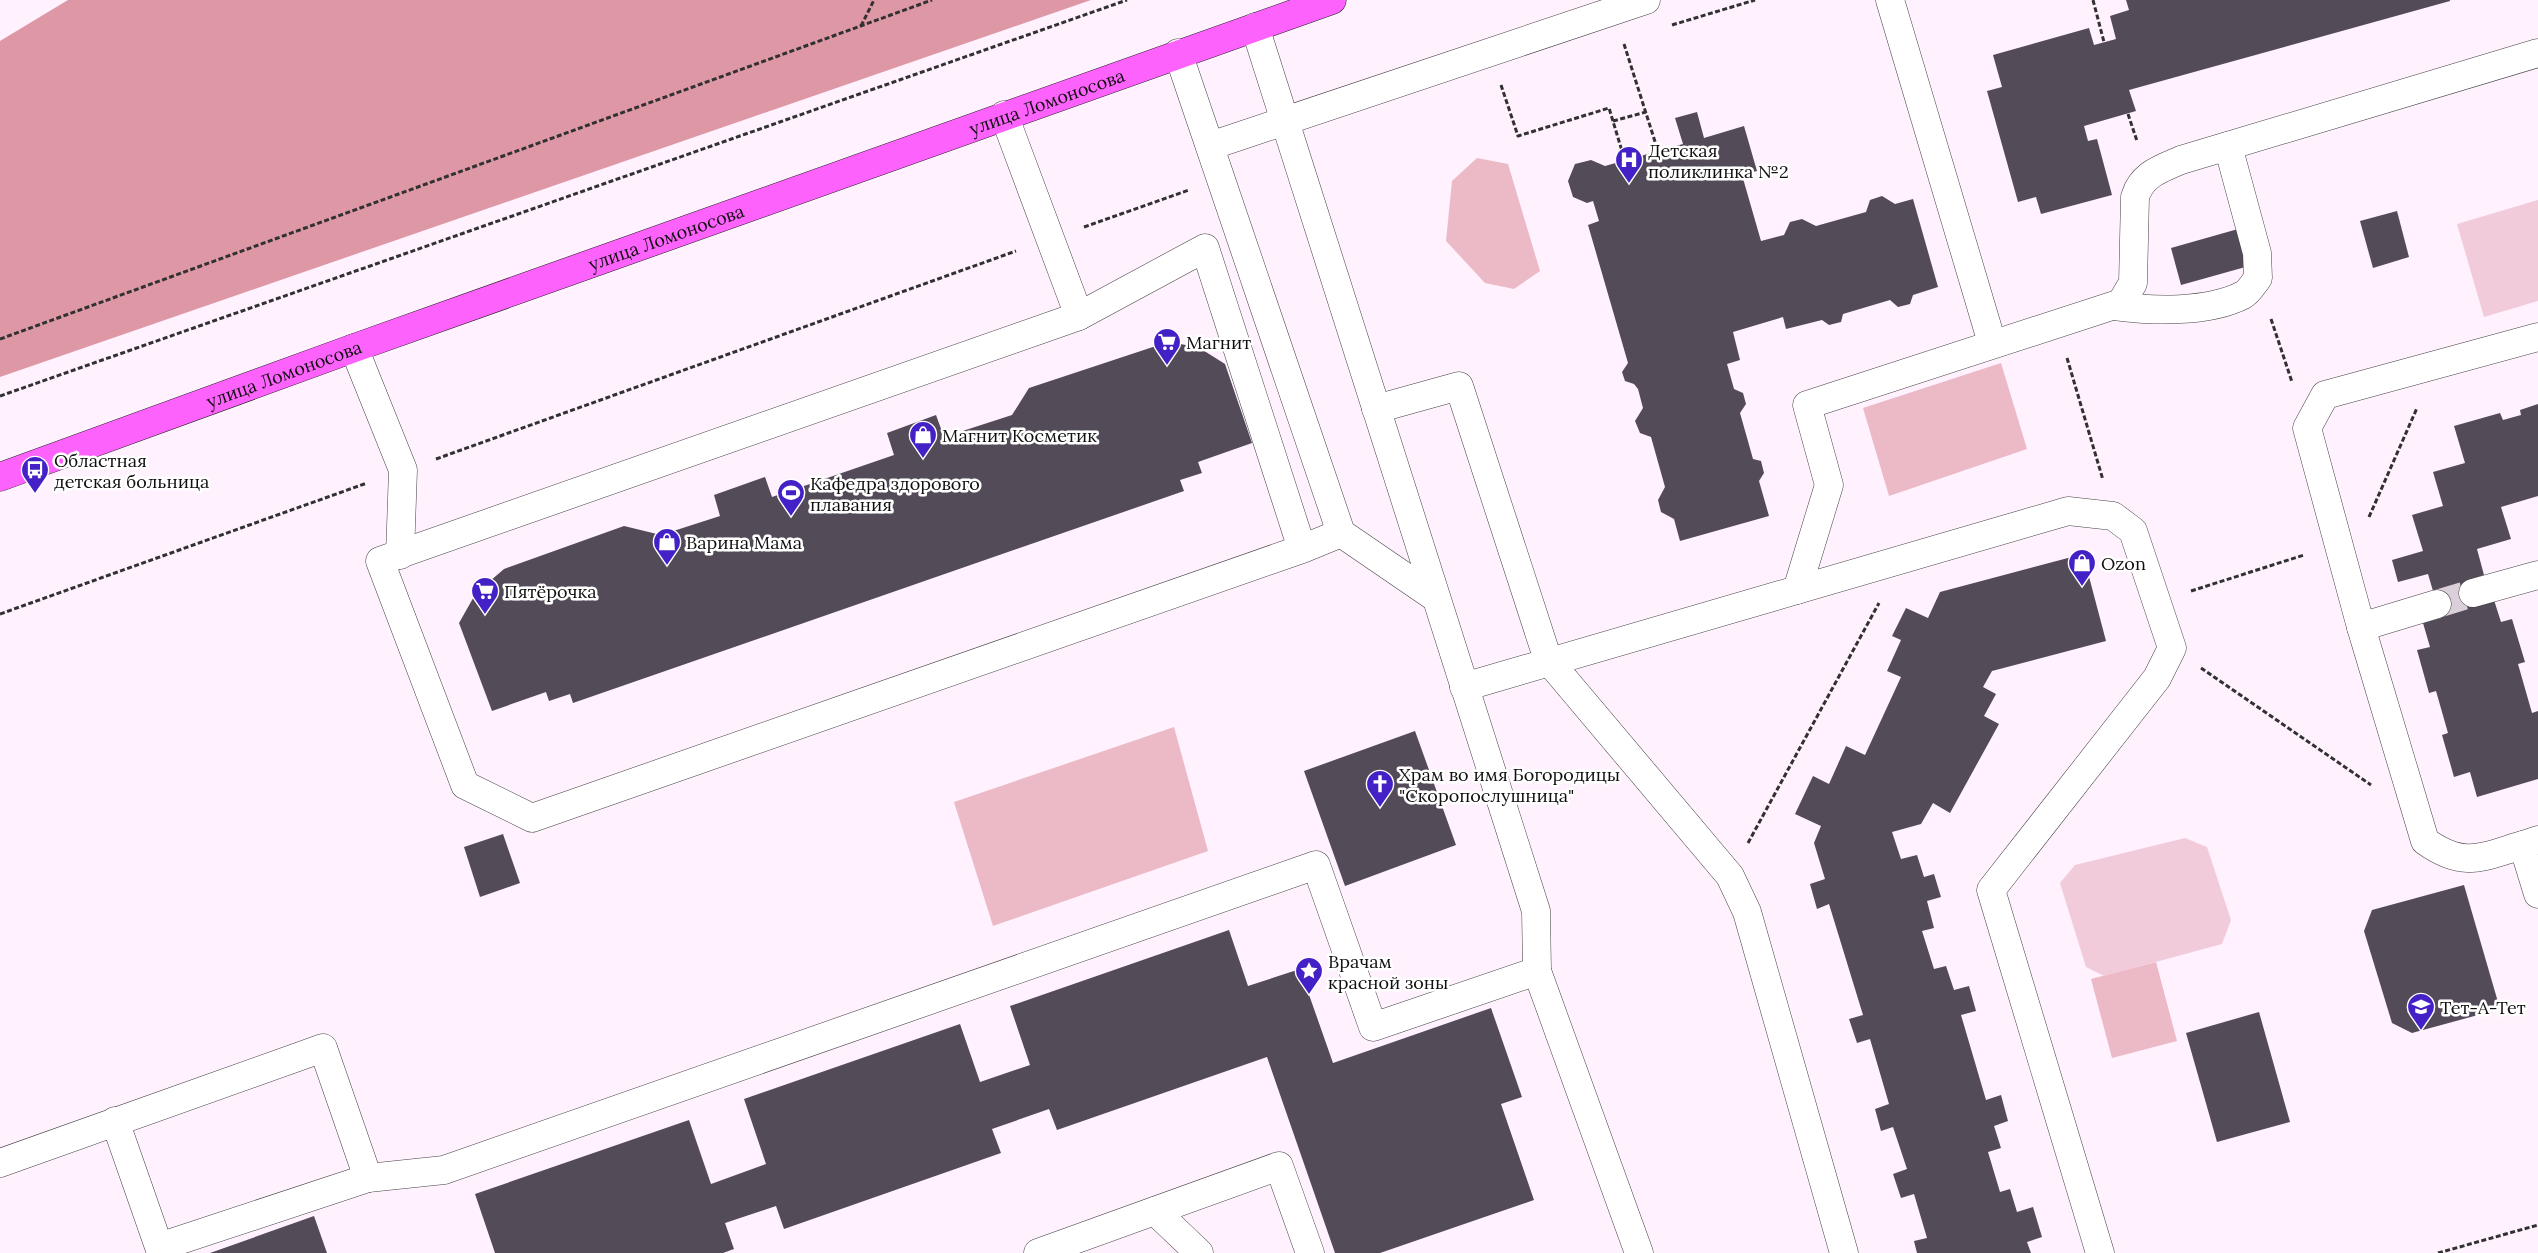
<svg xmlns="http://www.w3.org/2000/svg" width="2538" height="1253" viewBox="0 0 2538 1253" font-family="Lora,serif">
	<rect width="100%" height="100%" fill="#fff1fe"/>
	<g fill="#ecb9c6">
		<polygon points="1477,158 1508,164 1540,271 1514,289 1485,283 1446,241 1452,181"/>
		<polygon points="2001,363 2027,449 1889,496 1863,408"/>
		<polygon points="1174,727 1208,851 993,926 954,802"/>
		<polygon points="2156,962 2177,1041 2112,1058 2091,979"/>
	</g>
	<polygon fill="#dd97a5" points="68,0 1091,0 0,377 0,41"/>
	<g fill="#f2cbdb">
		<polygon points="2538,200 2538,301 2484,317 2457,224"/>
		<polygon points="2185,838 2207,847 2231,920 2222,944 2104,976 2086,967 2060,883 2075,865"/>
	</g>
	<g fill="#544b58">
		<polygon points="2126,0 2450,0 2450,1 2129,90 2136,111 2084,126 2088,141 2097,139 2112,195 2041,214 2036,197 2018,202 1987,91 2002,87 1993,55 2089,28 2094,45 2116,39 2110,16 2129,10"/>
		<polygon points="1697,112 1704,138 1744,126 1757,171 1742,175 1761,241 1784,235 1790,222 1802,219 1816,226 1866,212 1870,200 1882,196 1895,204 1913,199 1938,287 1913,295 1910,304 1898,307 1890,300 1843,314 1841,322 1829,325 1822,320 1786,329 1783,317 1733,332 1740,360 1727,364 1734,389 1743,393 1746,404 1740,413 1753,459 1761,461 1764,473 1759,481 1769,516 1680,541 1674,519 1661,512 1658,500 1665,487 1651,437 1640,433 1635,421 1643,408 1638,389 1634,384 1625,381 1622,372 1628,363 1588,225 1599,221 1593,201 1587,203 1573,197 1568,181 1575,164 1591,160 1605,166 1683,144 1675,118"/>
		<polygon points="2397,211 2409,257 2373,268 2360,221"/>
		<polygon points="2238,229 2249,266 2181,285 2171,248"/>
		<polygon points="1168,342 1198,347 1225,364 1252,443 1198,462 1202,473 1180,480 1184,491 573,703 570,694 549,701 546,692 492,711 459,623 476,593 504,569 624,526 661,535 720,516 714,495 765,477 772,497 894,455 887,433 936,415 944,437 1012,415 1029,388"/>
		<polygon points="2538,404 2538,496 2501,507 2511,539 2477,549 2484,575 2469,580 2476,605 2494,600 2501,622 2512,619 2525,662 2518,664 2532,713 2538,711 2538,779 2477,797 2470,772 2454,777 2442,735 2448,733 2436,691 2429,693 2417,650 2430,647 2423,623 2441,618 2428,574 2398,582 2392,560 2423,551 2412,515 2443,506 2433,472 2465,463 2454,426 2500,413 2503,420 2521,415 2520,410"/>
		<polygon points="2083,554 2106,641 1992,671 1983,687 1996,694 1984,716 1999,724 1950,813 1933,803 1921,824 1892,832 1901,859 1917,855 1924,877 1934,874 1941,897 1927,901 1934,928 1922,931 1934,969 1946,966 1954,990 1969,986 1976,1011 1961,1015 1986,1100 2001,1095 2008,1121 1994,1126 2001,1148 1988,1152 2000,1192 2010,1189 2017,1212 2033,1207 2042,1237 2027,1242 2031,1253 1917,1253 1914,1241 1927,1238 1914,1194 1901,1198 1893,1174 1907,1169 1893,1127 1881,1131 1875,1109 1889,1104 1870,1039 1857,1043 1849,1019 1863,1015 1829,904 1817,909 1810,884 1825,879 1814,843 1821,826 1795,814 1813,776 1829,784 1846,746 1865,755 1901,677 1887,671 1901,640 1892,636 1906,608 1928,618 1940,592"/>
		<polygon points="1415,731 1456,845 1345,886 1304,771"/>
		<polygon points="503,834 520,883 480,897 464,847"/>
		<polygon points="2464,885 2500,1009 2412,1033 2392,1023 2364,931 2372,910"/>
		<polygon points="1229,930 1248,986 1300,969 1333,1063 1491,1008 1522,1097 1501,1104 1534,1200 1380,1253 1335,1253 1267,1057 1057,1130 1049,1109 992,1129 1001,1153 784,1229 776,1206 725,1223 734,1249 723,1253 495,1253 475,1194 689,1120 711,1184 766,1164 744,1099 960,1024 980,1082 1030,1065 1010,1006"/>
		<polygon points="2259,1012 2290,1122 2217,1142 2186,1033"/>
		<polygon points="314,1216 327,1253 210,1253"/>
	</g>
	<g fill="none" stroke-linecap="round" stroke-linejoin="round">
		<polyline stroke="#dbcfda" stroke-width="28" stroke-dasharray="28 14" stroke-linecap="butt" points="2437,604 2473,593"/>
		<defs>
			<g id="minor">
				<polyline points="1890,0 1992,343"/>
				<polyline points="1255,27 1536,911 1537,971 1639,1253"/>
				<polyline points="1178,53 1341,533 1436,598"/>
				<polyline points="1004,115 1079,316"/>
				<polyline points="1210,146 1646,0"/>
				<path d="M 2114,306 C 2152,311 2208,313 2243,295 C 2249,292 2254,283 2258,278 L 2257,253 L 2228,146"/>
				<polyline points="354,348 403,470 400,555"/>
				<polyline points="1376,409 1459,386 1548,660 1730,876 1747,912 1844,1253"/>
				<polyline points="1302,549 1205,248 1079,316 380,561 465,785 532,818 1302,549 1341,533"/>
				<path d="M 1797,590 L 1829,485 L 1807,405 L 2121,303 L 2133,283 L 2135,197 C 2142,174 2161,169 2181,160 L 2538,53"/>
				<polyline points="2473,593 2538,575"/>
				<polyline points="2437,604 2361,627 2307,428 2325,395 2538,337"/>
				<path d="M 2361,627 L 2425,841 C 2464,869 2482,857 2523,845"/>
				<polyline points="1464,687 2068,511 2113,516 2133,531 2172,648 2157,678 1991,890 2100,1253"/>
				<polyline points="2538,840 2523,845 2538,894"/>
				<polyline points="0,1163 323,1048 368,1178 159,1247 115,1121"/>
				<polyline points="368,1178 444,1170 1316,865 1373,1027 1537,971"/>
				<polyline points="1155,1211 1199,1253"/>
				<polyline points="1038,1253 1279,1166 1310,1253"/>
			</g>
			<g id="major">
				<path id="s1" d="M 0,477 L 354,348 L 1332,0"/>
			</g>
		</defs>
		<use href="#minor" stroke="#424242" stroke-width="29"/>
		<use href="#major" stroke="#202020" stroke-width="29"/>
		<g stroke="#313131" stroke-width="3" stroke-dasharray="5 2.5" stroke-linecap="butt">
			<polyline points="2093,0 2104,42"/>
			<polyline points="1672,25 1755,0"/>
			<polyline points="861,26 874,0"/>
			<polyline points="1624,44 1658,151"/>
			<polyline points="1501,85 1518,136 1609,108 1625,161"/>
			<polyline points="2128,114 2137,141"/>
			<polyline points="1613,121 1646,112"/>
			<polyline points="1084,227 1189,190"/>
			<polyline points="2271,319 2292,382"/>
			<polyline points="0,339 932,0"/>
			<polyline points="2067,358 2103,480"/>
			<polyline points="0,396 1127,0"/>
			<polyline points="436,459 1016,251"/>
			<polyline points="2369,517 2417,408"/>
			<polyline points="2191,591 2304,555"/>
			<polyline points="0,614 367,483"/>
			<polyline points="2201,668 2371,785"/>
			<polyline points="1748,843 1879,603"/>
			<polyline points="2438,1253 2538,1225"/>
		</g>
		<use href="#minor" stroke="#fff" stroke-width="28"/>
		<use href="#major" stroke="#fd63fc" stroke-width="28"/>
	</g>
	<defs>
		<symbol id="hospital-pin" viewBox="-11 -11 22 30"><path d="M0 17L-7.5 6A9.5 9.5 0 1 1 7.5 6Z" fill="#4321c6" stroke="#fff"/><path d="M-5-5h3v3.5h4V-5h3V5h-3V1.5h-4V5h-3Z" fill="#fff"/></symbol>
		<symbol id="supermarket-pin" viewBox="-11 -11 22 30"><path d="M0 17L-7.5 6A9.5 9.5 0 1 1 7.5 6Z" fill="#4321c6" stroke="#fff"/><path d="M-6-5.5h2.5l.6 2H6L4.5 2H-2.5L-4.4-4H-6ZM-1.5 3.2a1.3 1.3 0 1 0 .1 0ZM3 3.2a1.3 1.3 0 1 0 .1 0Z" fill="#fff"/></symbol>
		<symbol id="shop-pin" viewBox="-11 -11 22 30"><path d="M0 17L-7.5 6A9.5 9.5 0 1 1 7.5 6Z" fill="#4321c6" stroke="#fff"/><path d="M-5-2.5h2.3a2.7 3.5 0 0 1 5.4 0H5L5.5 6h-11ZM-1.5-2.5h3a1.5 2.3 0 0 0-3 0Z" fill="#fff"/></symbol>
		<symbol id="bus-pin" viewBox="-11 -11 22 30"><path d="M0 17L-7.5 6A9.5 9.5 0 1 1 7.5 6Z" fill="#4321c6" stroke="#fff"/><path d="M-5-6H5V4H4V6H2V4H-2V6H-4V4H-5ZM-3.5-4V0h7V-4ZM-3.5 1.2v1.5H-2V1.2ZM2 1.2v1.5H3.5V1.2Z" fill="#fff"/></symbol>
		<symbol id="stadium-pin" viewBox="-11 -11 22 30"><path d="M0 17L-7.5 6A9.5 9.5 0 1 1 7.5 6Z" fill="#4321c6" stroke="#fff"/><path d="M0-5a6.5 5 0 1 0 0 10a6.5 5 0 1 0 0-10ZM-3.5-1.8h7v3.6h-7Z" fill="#fff"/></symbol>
		<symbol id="church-pin" viewBox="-11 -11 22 30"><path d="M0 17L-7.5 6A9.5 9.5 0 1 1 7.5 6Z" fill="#4321c6" stroke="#fff"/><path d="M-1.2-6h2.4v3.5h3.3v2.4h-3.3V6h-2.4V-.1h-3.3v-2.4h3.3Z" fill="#fff"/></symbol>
		<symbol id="sight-pin" viewBox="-11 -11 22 30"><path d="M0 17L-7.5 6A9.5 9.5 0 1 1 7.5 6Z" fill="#4321c6" stroke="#fff"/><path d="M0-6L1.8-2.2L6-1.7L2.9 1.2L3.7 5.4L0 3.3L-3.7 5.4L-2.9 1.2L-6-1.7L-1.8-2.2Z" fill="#fff"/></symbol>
		<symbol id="school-pin" viewBox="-11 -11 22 30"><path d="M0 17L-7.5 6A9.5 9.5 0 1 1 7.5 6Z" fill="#4321c6" stroke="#fff"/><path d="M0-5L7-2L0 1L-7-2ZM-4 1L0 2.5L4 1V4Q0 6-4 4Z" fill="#fff"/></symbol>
	</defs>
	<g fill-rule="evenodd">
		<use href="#hospital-pin" x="1613" y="144" width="32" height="43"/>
		<use href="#supermarket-pin" x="1151" y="326" width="32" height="43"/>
		<use href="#shop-pin" x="907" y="419" width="32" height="43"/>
		<use href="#bus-pin" x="19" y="454" width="32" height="43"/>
		<use href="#stadium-pin" x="775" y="477" width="32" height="43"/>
		<use href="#shop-pin" x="651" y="526" width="32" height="43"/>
		<use href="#shop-pin" x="2066" y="547" width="32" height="43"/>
		<use href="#supermarket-pin" x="469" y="575" width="32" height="43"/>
		<use href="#church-pin" x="1364" y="768" width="32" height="43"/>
		<use href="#sight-pin" x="1293" y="955" width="32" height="43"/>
		<use href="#school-pin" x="2405" y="991" width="32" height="43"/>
	</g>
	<g text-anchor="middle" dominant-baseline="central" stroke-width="5" stroke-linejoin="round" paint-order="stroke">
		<g font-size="18" fill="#0f0f0f" stroke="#fff">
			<text stroke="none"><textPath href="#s1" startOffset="1112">улица Ломоносова</textPath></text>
			<text stroke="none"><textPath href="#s1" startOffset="708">улица Ломоносова</textPath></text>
			<text stroke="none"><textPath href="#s1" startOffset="302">улица Ломоносова</textPath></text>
		</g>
		<g font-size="18" fill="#0f0f0f" stroke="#fff" text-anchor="start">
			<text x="1648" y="150">Детская<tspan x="1648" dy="21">поликлинка №2</tspan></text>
			<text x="1186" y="342">Магнит</text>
			<text x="942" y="435">Магнит Косметик</text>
			<text x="54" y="460">Областная<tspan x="54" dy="21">детская больница</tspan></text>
			<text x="810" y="483">Кафедра здорового<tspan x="810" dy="21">плавания</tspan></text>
			<text x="686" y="542">Варина Мама</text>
			<text x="2101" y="563">Ozon</text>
			<text x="504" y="591">Пятёрочка</text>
			<text x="1399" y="774">Храм во имя Богородицы<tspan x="1399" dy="21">"Скоропослушница"</tspan></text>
			<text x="1328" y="961">Врачам<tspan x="1328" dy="21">красной зоны</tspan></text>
			<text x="2440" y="1007">Тет-А-Тет</text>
		</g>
	</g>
</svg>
